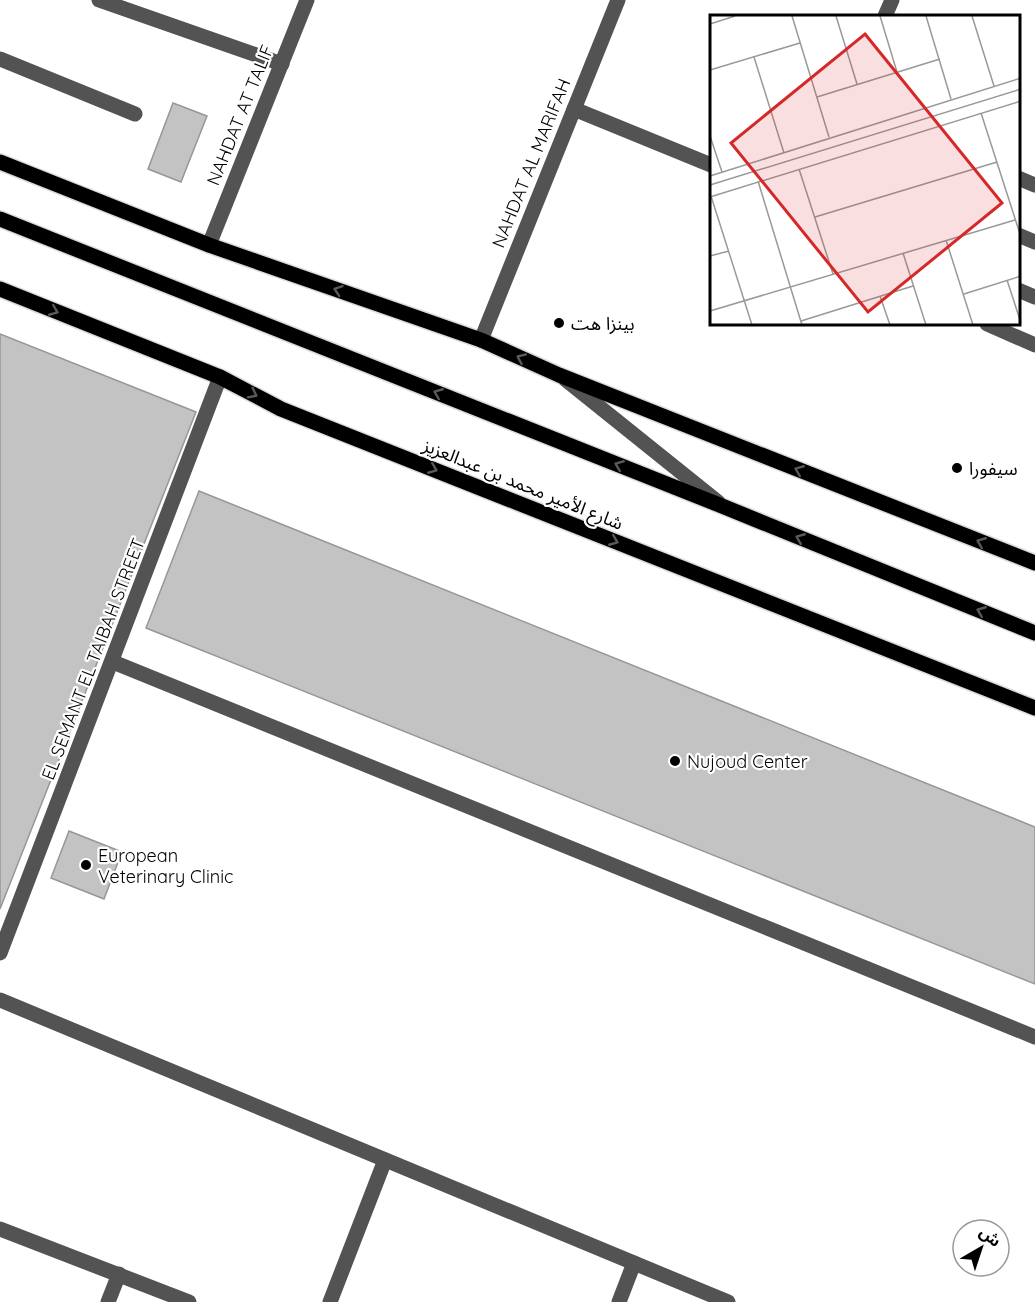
<svg xmlns="http://www.w3.org/2000/svg" width="1035" height="1302" viewBox="0 0 1035 1302" font-family="Quicksand,'Noto Sans Arabic',sans-serif">
	<rect width="100%" height="100%" fill="#fff"/>
	<g fill="#c3c3c3" stroke="#979797" stroke-width="1.5">
		<polygon points="173,103 207,116 181,182 148,169"/>
		<polygon points="0,334 196,412 0,909"/>
		<polygon points="199,491 1035,827 1035,984 146,628"/>
		<polygon points="69,831 122,852 104,899 51,878"/>
	</g>
	<g fill="none" stroke-linecap="round" stroke-linejoin="round">
		<defs>
			<g id="major">
				<polyline points="0,162 209,245 481,340 559,375 1035,563"/>
				<polyline points="0,219 722,506 1035,633"/>
				<polyline points="0,289 220,377 281,409 1035,708"/>
			</g>
		</defs>
		<use href="#major" stroke="#dbdbdb" stroke-width="18"/>
		<g stroke="#535353" stroke-width="15">
			<polyline points="99,0 282,64"/>
			<polyline points="885,16 892,0"/>
			<polyline points="0,59 135,114"/>
			<polyline points="574,109 711,165"/>
			<polyline points="1018,178 1035,185"/>
			<polyline points="1018,235 1035,242"/>
			<polyline points="209,245 307,0"/>
			<polyline points="1018,290 1035,297"/>
			<polyline points="987,324 1035,345"/>
			<polyline points="481,340 618,0"/>
			<polyline points="566,380 718,502"/>
			<polyline points="113,662 1035,1037"/>
			<polyline points="0,953 220,377"/>
			<polyline points="0,1000 728,1302"/>
			<polyline points="0,1229 189,1302"/>
			<polyline points="108,1302 119,1274"/>
			<polyline points="330,1302 385,1160"/>
			<polyline points="619,1302 634,1263"/>
		</g>
		<use href="#major" stroke="#000" stroke-width="15"/>
	</g>
	<defs><path id="oneway-chevron" d="M-2-3.5L2.5 0L-2 3.5" fill="none" stroke-width="1.6" stroke-linecap="round" stroke-linejoin="round" transform="scale(1.5)"/></defs>
	<g stroke="#595959">
		<use href="#oneway-chevron" transform="translate(338 290) rotate(-161)"/>
		<use href="#oneway-chevron" transform="translate(54 311) rotate(22)"/>
		<use href="#oneway-chevron" transform="translate(521 358) rotate(-156)"/>
		<use href="#oneway-chevron" transform="translate(438 393) rotate(-158)"/>
		<use href="#oneway-chevron" transform="translate(253 394) rotate(27)"/>
		<use href="#oneway-chevron" transform="translate(619 465) rotate(-158)"/>
		<use href="#oneway-chevron" transform="translate(433 469) rotate(22)"/>
		<use href="#oneway-chevron" transform="translate(799 470) rotate(-158)"/>
		<use href="#oneway-chevron" transform="translate(800 538) rotate(-158)"/>
		<use href="#oneway-chevron" transform="translate(614 541) rotate(22)"/>
		<use href="#oneway-chevron" transform="translate(981 542) rotate(-158)"/>
		<use href="#oneway-chevron" transform="translate(981 611) rotate(-158)"/>
	</g>
	<g fill="#000" stroke="#fff" stroke-width="2">
		<circle cx="559" cy="323" r="6"/>
		<circle cx="957" cy="468" r="6"/>
		<circle cx="675" cy="761" r="6"/>
		<circle cx="86" cy="865" r="6"/>
	</g>
	<g text-anchor="middle" dominant-baseline="central" stroke-width="4.5" stroke-linejoin="round" paint-order="stroke">
		<g font-size="18" fill="#000" stroke="#fff">
			<text transform="translate(240 115) rotate(-68)">NAHDAT AT TALIF</text>
			<text transform="translate(531 163) rotate(-68)">NAHDAT AL MARIFAH</text>
			<text transform="translate(523 484) rotate(22)">شارع الأمير محمد بن عبدالعزيز</text>
			<text transform="translate(93 659) rotate(-69)">EL SEMANT EL TAIBAH STREET</text>
		</g>
		<g font-size="18" fill="#000" stroke="#fff" text-anchor="start">
			<text x="571" y="323">بينزا هت</text>
			<text x="969" y="468">سيفورا</text>
			<text x="687" y="761">Nujoud Center</text>
			<text x="98" y="855">European<tspan x="98" dy="21">Veterinary Clinic</tspan></text>
		</g>
	</g>
	<g transform="translate(710 15)">
		<rect width="310" height="310" fill="#fff"/>
		<path fill="none" stroke="#999" stroke-width="1.5" d="M 82,1 L 119,122M 126,1 L 147,69M 170,1 L 187,57M 216,1 L 241,84M 262,1 L 284,71M 0,9 L 25,1M 44,42 L 74,138M 0,55 L 90,28M 107,82 L 230,44M 271,98 L 311,222M 0,121 L 12,157M 89,154 L 123,259M 0,161 L 311,63M 48,166 L 92,310M 0,170 L 311,74M 1,181 L 42,310M 0,182 L 311,86M 105,202 L 287,147M 236,225 L 263,310M 193,238 L 216,310M 0,241 L 19,236M 297,265 L 311,308M 254,279 L 311,261M 170,281 L 180,310M 0,296 L 305,205M 91,306 L 203,271"/>
		<path fill="#d62828" fill-opacity="0.15" stroke="#d62828" stroke-width="3" d="M 155,19 L 292,188 L 158,297 L 21,128 Z"/>
		<rect width="310" height="310" fill="none" stroke="#000" stroke-width="3"/>
	</g>
	<g transform="translate(981 1248) rotate(39)"><circle r="28" fill="#ffffff" stroke="#999999" stroke-width="1.5"/>
	<path d="M0-4.5L10 22L0 15L-10 22Z" fill="#000000"/>
	<text y="-9" font-size="16" font-weight="bold" text-anchor="middle" fill="#000000">ش</text>
	</g>
</svg>
